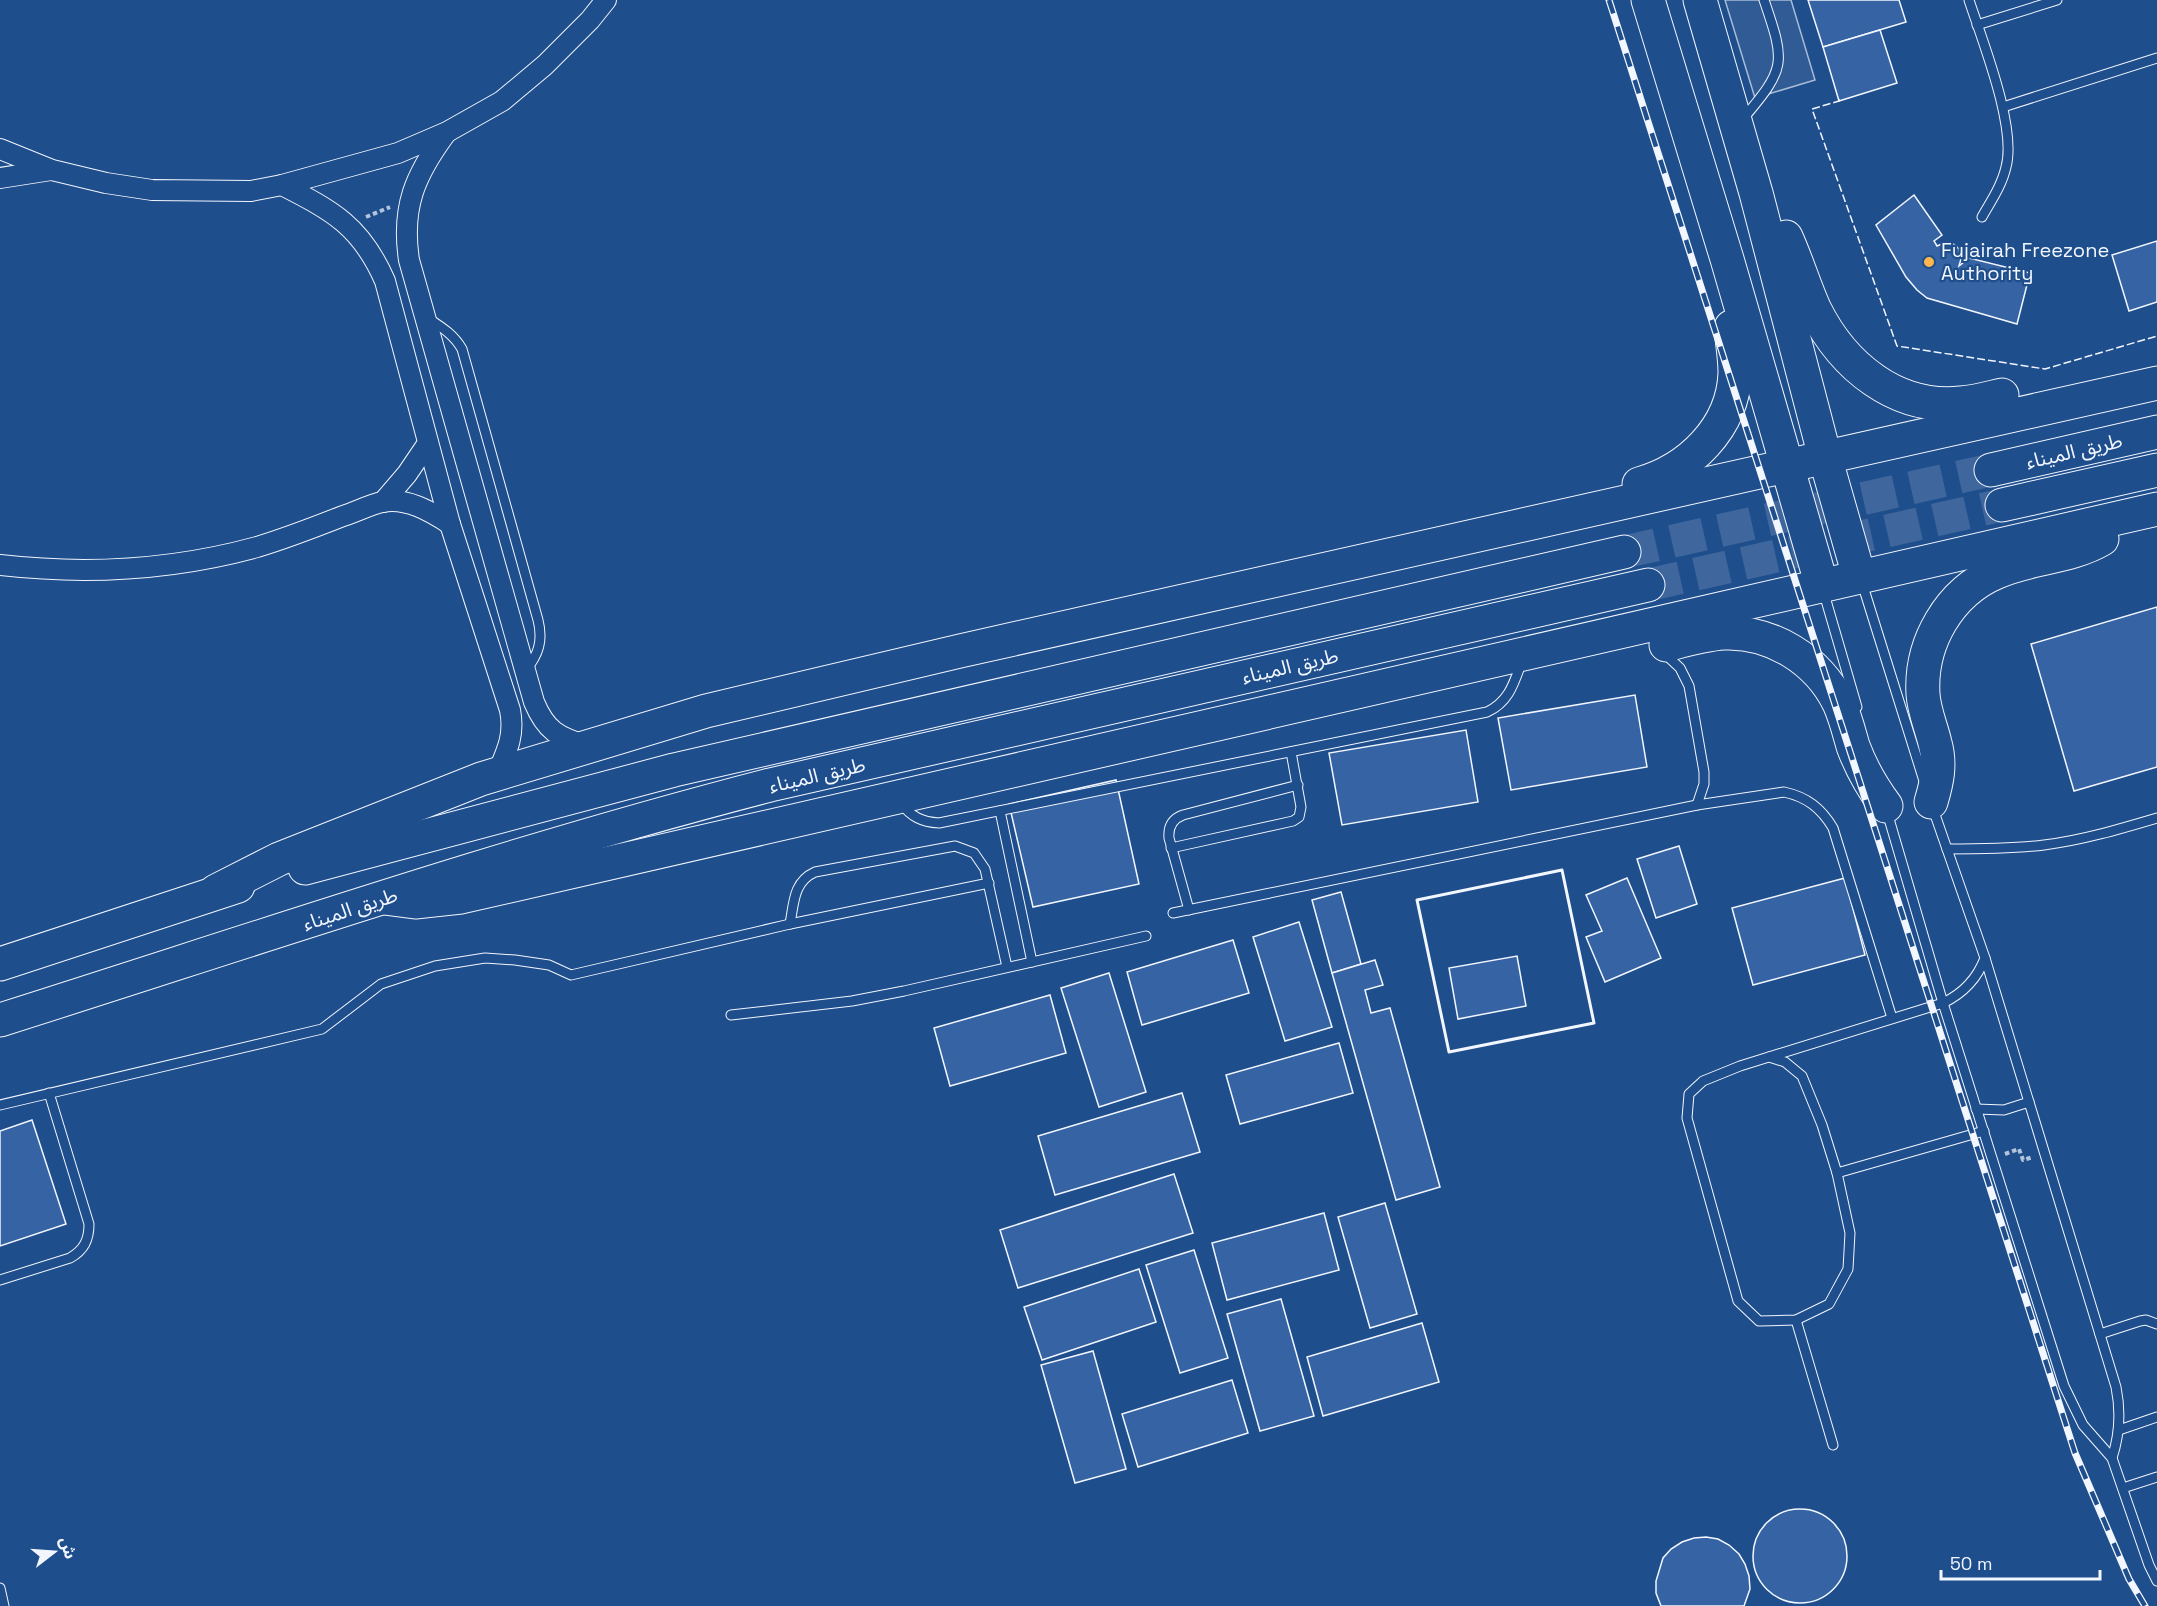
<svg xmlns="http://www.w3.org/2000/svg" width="2157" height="1606" viewBox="0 0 2157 1606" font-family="'Space Grotesk','Noto Sans Arabic',sans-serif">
	<rect width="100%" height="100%" fill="#1f4e8c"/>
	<polygon fill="#305b95" stroke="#a8bbd7" stroke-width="1.5" points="1725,0 1791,0 1815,80 1755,98"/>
	<g fill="#3563a3" stroke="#f2f6ff" stroke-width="1.5">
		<polygon points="1808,0 1899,0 1906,22 1823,47"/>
		<polygon points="1880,30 1897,83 1839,101 1823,47"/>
		<polygon points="1914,195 1942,235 1934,241 1937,246 1944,243 1952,243 1959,249 1961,259 1959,266 1969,258 2030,273 2017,324 1927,298 1917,290 1906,277 1876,225"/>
		<polygon points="2157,241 2157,302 2129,311 2112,255"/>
		<polygon points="2157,607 2157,767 2074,791 2031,644"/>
		<polygon points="1635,695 1647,767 1511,790 1498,718"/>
		<polygon points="1466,730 1478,802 1342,825 1329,753"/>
		<polygon points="1116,780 1139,884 1033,907 1009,804"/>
		<polygon points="1679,846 1697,904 1656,918 1637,859"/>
		<polygon points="1627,878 1661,958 1605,982 1586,937 1602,931 1586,895"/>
		<polygon points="1845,878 1865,955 1753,985 1732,908"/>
		<polygon points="1341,892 1361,964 1332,973 1312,900"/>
		<polygon points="1299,922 1332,1027 1285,1041 1253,937"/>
		<polygon points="1233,940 1249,993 1142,1025 1127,972"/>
		<polygon points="1517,956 1526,1006 1458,1019 1449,968"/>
		<polygon points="1375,960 1383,985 1365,990 1371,1013 1390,1008 1440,1187 1396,1200 1332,973"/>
		<polygon points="1109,973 1146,1092 1099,1107 1061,988"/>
		<polygon points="1050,995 1066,1053 950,1086 934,1028"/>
		<polygon points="1339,1043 1353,1093 1240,1124 1226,1075"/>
		<polygon points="1182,1093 1200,1152 1055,1195 1038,1136"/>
		<polygon points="32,1120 66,1224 0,1246 0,1131"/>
		<polygon points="1174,1174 1193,1233 1018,1288 1000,1230"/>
		<polygon points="1385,1203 1417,1314 1370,1328 1338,1217"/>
		<polygon points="1324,1213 1339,1270 1227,1300 1212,1243"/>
		<polygon points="1194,1250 1228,1358 1180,1373 1146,1265"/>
		<polygon points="1139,1269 1156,1322 1042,1360 1024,1307"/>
		<polygon points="1281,1299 1314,1416 1260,1431 1227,1314"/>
		<polygon points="1422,1323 1439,1382 1323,1416 1307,1357"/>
		<polygon points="1093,1351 1126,1469 1075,1483 1041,1365"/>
		<polygon points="1232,1380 1248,1433 1138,1467 1122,1414"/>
		<circle cx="1800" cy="1556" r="47"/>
		<polygon points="1706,1537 1718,1539 1729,1545 1739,1554 1745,1564 1749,1576 1750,1589 1744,1606 1661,1606 1656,1593 1656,1581 1663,1558 1671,1549 1682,1542 1694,1538"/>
	</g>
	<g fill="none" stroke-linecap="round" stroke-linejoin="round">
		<g stroke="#3f679d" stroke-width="33" stroke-dasharray="33 16" stroke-linecap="butt">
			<polyline points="1624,552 1991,470"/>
			<polyline points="1648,585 2002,505"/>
		</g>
		<defs>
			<g id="lane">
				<path d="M 1969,0 C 1982,40 2017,127 2006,167 C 2002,185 1991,201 1982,217"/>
				<polyline points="1977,25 2057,0"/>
				<polyline points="2003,107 2157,58"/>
				<path d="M 1742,120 C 1786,68 1786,64 1764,0"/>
				<path d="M 429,319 C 443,328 454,335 462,349 L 538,620 C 543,640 539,655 525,671"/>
				<polyline points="1862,583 1924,781"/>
				<polyline points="1823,590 1857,707"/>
				<polyline points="1664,653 1680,668 1689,686 1704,772 1704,784 1697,805"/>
				<path d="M 900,802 C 911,817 922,822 939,823 L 1487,712 C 1509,702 1514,683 1522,661"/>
				<path d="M 1932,806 L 1985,958 L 2116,1387 C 2121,1412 2120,1434 2112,1458"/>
				<polyline points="1000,811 1032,962"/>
				<polyline points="1887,812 1943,1003 2064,1386 2083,1425 2112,1458 2149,1565 2157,1581"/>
				<polyline points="1171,848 1293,821 1299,817 1301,807 1291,752"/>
				<path d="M 1947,849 C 1980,849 2012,849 2044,845 C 2083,840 2120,829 2157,818"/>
				<path d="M 1189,910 L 1169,838 C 1168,827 1172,819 1183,815 L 1298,785"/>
				<path d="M 1173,913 L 1697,805 L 1784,792 C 1807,797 1821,808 1833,828 L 1892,1018"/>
				<path d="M 790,924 C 794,903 793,882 815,872 L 955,846 L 974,853 L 985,869 L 1007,967"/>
				<polyline points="731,1015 852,1001 904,991 1146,936"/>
				<polyline points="1769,1057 1785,1062 1802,1076 1822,1125 1837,1173"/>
				<polyline points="0,1105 322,1029 381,984 435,966 485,958 515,960 549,965 571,975 790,924 989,883"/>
				<polyline points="1976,1109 2004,1110 2029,1102"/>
				<path d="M 1984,1131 L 1837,1173 L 1850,1233 L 1848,1269 L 1829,1304 L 1796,1320 L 1759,1321 L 1738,1301 L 1687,1118 L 1689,1094 L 1703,1081 L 1740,1066 L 1943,1003 C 1964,993 1977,979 1985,958"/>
				<path d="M 0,1280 L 70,1258 C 84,1250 89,1240 89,1224 L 49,1093"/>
				<polyline points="1796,1320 1833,1445"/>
				<polyline points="2100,1334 2140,1321 2146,1320 2157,1324"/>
				<polyline points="2119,1430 2157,1417"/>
				<polyline points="2123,1488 2157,1477"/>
				<polyline points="0,1588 4,1606"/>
			</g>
			<g id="street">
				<path d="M 446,133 C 415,175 401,207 409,260 L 534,702 C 546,731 558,737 587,746"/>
				<polyline points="0,149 52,170 106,183 152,190 251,191 282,185 398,153 447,132 502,101 545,65 590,20 606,0"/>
				<polyline points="0,178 51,170"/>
				<path d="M 282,185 C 333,211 361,226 385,281 L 450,524 L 510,710 C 515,735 507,751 497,774"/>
				<polyline points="383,502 407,474 428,443"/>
				<path d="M 0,565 C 87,575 173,570 257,547 C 287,538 315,527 343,516 C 356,512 369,505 382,502 C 406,497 430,511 450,524"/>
			</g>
			<g id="highway">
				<polyline points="1648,0 1727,259 1822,586"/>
				<polyline points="1700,0 1756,193 1825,457 1859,576"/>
				<path d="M 1786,237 C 1797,261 1804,286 1815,310 C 1843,366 1896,410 1961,403 C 1975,402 1989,398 2002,395"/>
				<polyline points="1991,470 2157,432"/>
				<path d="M 1639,484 C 1689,470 1733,428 1735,373 C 1735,357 1732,342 1731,327"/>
				<polyline points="2002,505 2157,470"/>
				<path d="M 1666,645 C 1685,640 1705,634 1724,633 C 1772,631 1818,660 1839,703 C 1845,716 1849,732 1853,746 C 1861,768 1872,787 1886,806"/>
				<path d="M 1931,802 C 1937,782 1941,764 1935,743 C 1931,726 1924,711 1923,694 C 1920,643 1949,592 1997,572 C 2031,557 2070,558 2102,539"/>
				<polyline points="305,868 674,770 1624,552"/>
				<polyline points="216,891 279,859 481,779 706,711 960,651 2157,383"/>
				<polyline points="384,898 415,902 461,897 2157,509"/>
				<polyline points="0,964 238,886"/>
				<path d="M 0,1020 C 256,939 510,852 770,785 L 1648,585"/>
			</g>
		</defs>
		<use href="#lane" stroke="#f2f6ff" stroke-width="11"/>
		<use href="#street" stroke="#f2f6ff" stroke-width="22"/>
		<use href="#highway" stroke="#f2f6ff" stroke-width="35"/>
		<g stroke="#b3c4dc" stroke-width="4" stroke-dasharray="4.5 3" stroke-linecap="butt">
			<polyline points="366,217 390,207"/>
			<polyline points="2005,1154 2019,1149 2023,1160 2033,1157"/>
		</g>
		<use href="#lane" stroke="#1f4e8c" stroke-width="9"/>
		<use href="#street" stroke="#1f4e8c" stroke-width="20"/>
		<use href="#highway" stroke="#1f4e8c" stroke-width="33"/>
		<defs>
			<polyline id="rail" points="1609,0 2075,1453 2129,1579 2145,1606"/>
		</defs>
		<use href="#rail" stroke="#f2f6ff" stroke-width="7"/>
		<use href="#rail" stroke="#1f4e8c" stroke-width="4.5" stroke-dasharray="14" stroke-linecap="butt"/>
		<polyline stroke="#f2f6ff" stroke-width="1.5" stroke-dasharray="8 3" stroke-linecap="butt" points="1839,99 1839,101 1812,109 1897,346 2045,369 2157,336"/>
		<polygon stroke="#f2f6ff" stroke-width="3" points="1562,870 1594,1023 1449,1052 1417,900"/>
	</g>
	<circle fill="#ffb74d" stroke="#1f4e8c" stroke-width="2" cx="1929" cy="262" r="6"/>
	<g text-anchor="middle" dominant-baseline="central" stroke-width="4.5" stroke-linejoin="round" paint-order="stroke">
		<g font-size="20" fill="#f2f6ff" stroke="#1f4e8c" text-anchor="start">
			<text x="1941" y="250">Fujairah Freezone<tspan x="1941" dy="23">Authority</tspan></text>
		</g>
		<g font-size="20" fill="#f2f6ff" stroke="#1f4e8c">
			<text transform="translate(2074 451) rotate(-13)">طريق الميناء</text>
			<text transform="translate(1290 666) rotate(-13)">طريق الميناء</text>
			<text transform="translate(817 775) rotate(-13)">طريق الميناء</text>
			<text transform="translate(350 909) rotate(-18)">طريق الميناء</text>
		</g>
	</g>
	<g transform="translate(54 1552) rotate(73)" stroke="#1f4e8c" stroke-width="4.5" paint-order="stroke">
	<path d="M0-4.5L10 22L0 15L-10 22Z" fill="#f2f6ff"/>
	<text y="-9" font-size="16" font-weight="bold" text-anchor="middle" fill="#f2f6ff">ش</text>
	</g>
	<path d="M1941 1570v9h159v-9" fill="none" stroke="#f2f6ff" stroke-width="3"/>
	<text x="1950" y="1570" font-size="18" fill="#f2f6ff" stroke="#1f4e8c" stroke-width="4.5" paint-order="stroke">50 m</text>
</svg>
